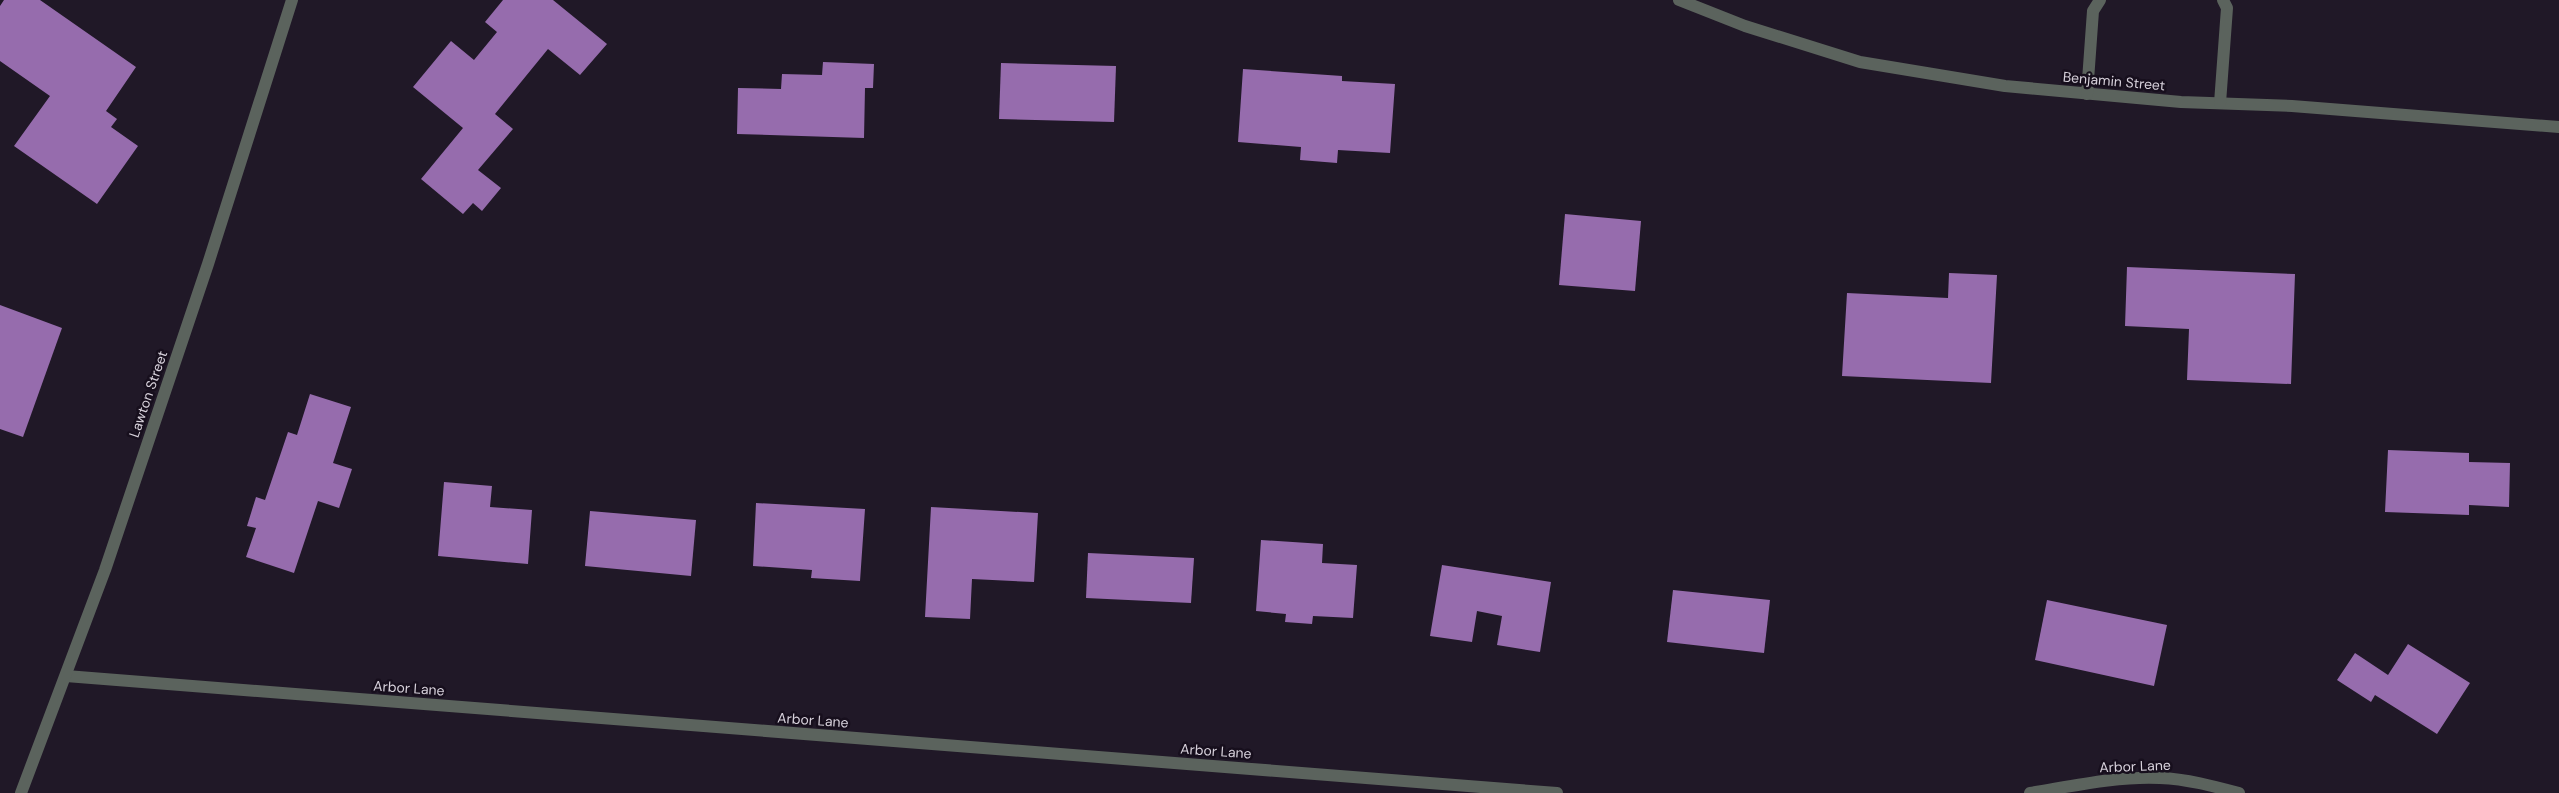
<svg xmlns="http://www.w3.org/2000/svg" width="2559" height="793" viewBox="0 0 2559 793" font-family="'DM Sans',sans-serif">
	<rect width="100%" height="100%" fill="#201827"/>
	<g fill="#966cad">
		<polygon points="4,0 40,0 136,67 106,111 117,119 111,127 138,146 97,204 14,146 50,96 0,61 0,6"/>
		<polygon points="503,0 553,0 607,44 580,75 548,49 495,114 513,129 478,170 501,188 482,211 473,203 463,214 421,179 463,128 413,87 451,41 474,60 497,32 485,22"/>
		<polygon points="823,62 874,64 873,88 865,88 864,138 737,134 738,88 781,89 782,74 822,75"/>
		<polygon points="1001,63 1116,66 1114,122 999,119"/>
		<polygon points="1243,69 1342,76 1342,81 1395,84 1390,153 1338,150 1337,163 1300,160 1301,147 1238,142"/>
		<polygon points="1565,214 1641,221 1635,291 1559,285"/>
		<polygon points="2127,267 2295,274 2291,384 2187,380 2189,329 2125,326"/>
		<polygon points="1949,273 1997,275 1991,383 1842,376 1847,293 1948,298"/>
		<polygon points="0,305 62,328 23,437 0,429"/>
		<polygon points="310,394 351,407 333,463 352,469 339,508 318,501 294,573 246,557 256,528 247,526 256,497 265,500 288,432 297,435"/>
		<polygon points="2388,450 2469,453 2469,462 2510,463 2509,507 2469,505 2469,515 2385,512"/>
		<polygon points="444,482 492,486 490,507 532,510 528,564 438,556"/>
		<polygon points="756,503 865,509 860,581 811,578 812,570 753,566"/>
		<polygon points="931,507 1038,513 1034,582 972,579 970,619 925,617"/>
		<polygon points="590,511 696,520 691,576 585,566"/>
		<polygon points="1261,540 1323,544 1322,563 1357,565 1353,618 1313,616 1312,624 1285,622 1286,614 1256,611"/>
		<polygon points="1088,553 1194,558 1191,603 1086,598"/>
		<polygon points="1442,565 1551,582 1540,652 1497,645 1502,616 1477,611 1472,642 1430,636"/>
		<polygon points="1673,590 1770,600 1764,653 1667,642"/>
		<polygon points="2047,600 2167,625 2154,686 2035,660"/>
		<polygon points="2408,644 2470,683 2437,734 2375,695 2371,702 2337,680 2355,653 2388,675"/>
	</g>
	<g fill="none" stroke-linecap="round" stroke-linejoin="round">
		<g stroke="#5b635d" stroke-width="12">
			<polyline points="1679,0 1745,26 1860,62 2005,86 2181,102 2292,106 2559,127"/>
			<polyline points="2087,94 2093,11 2100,0"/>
			<polyline points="2220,103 2227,8 2223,0"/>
			<polyline points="66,676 1557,793"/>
			<polyline points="21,793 105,570 208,264 292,0"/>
			<path d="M 2030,793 C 2073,786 2117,776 2160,778 C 2187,779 2213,786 2239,793"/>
		</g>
	</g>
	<g text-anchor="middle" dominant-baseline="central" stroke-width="5" stroke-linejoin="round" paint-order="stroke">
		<g font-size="14" fill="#d7d1db" stroke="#170f1d">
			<text transform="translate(2114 81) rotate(5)">Benjamin Street</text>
			<text transform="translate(148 394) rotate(-71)">Lawton Street</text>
			<text transform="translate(409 688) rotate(4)">Arbor Lane</text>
			<text transform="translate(813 720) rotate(4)">Arbor Lane</text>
			<text transform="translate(1216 751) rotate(4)">Arbor Lane</text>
			<text transform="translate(2135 766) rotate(-2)">Arbor Lane</text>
		</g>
	</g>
</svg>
